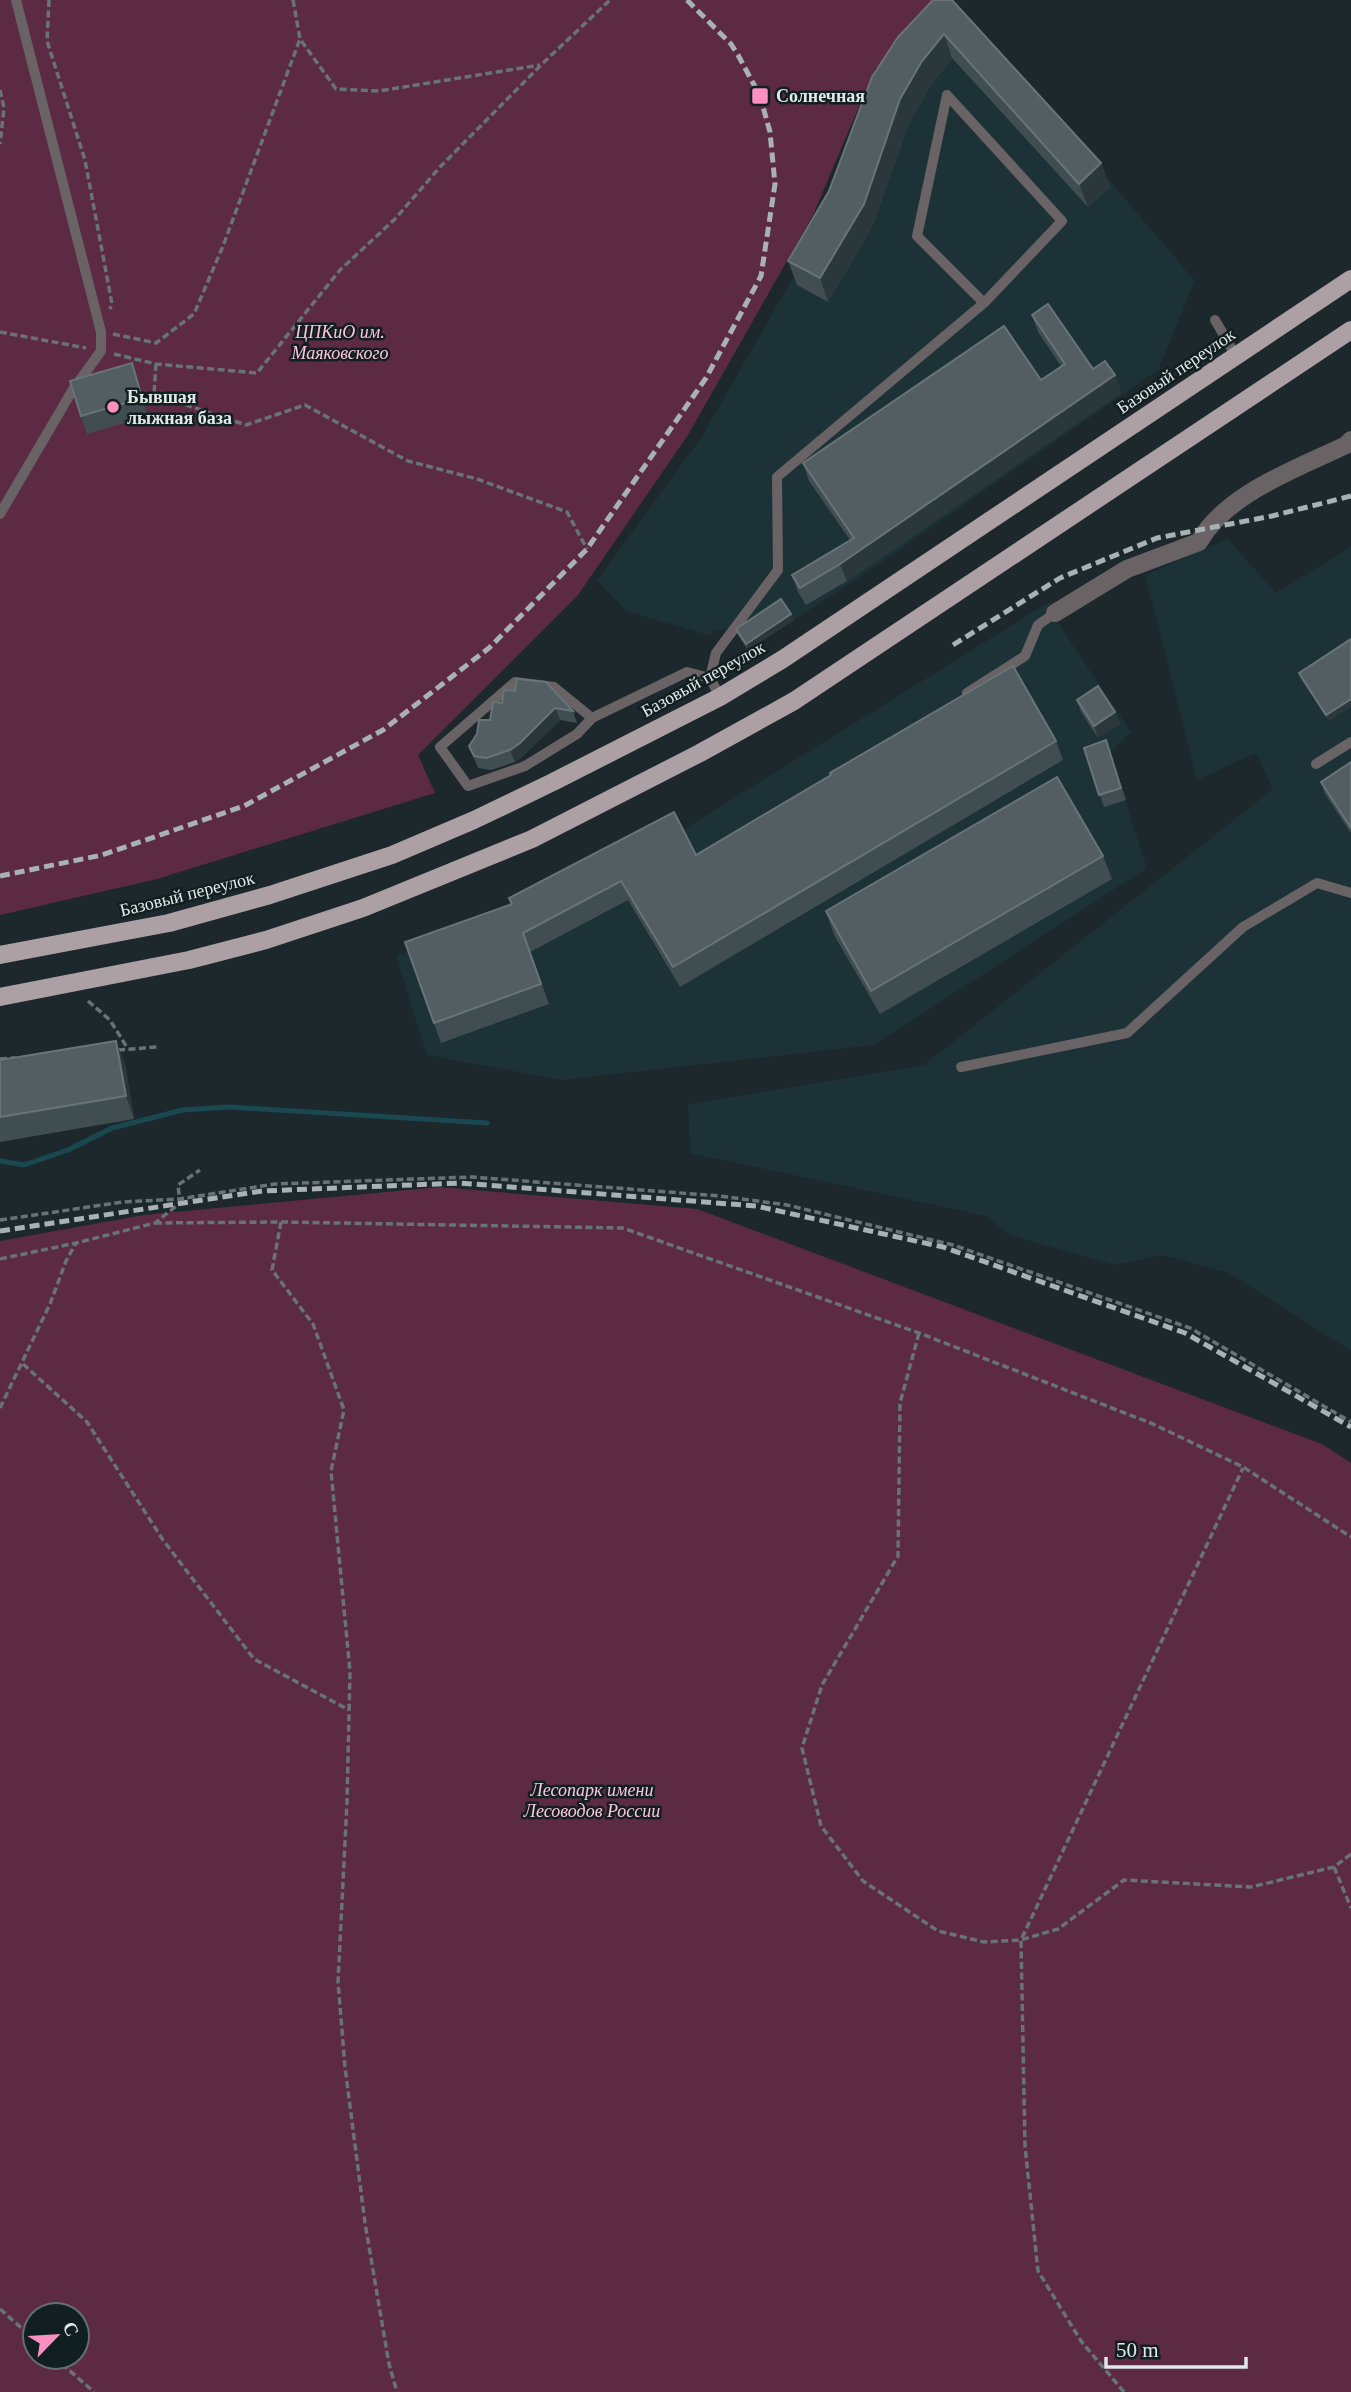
<svg xmlns="http://www.w3.org/2000/svg" width="1351" height="2392" viewBox="0 0 1351 2392" font-family="'Times New Roman',serif">
	<rect width="100%" height="100%" fill="#1c282b"/>
	<g fill="#1d3237">
		<polygon points="954,8 1109,180 1195,281 1158,370 866,573 748,650 738,635 742,633 735,629 714,630 711,636 626,611 597,580 701,438 826,220"/>
		<polygon points="1228,539 1276,593 1351,547 1351,1351 1229,1273 1162,1255 1115,1265 1009,1235 986,1216 690,1153 688,1104 924,1065 1273,789 1256,753 1197,780 1145,575"/>
		<polygon points="1049,602 1060,626 1131,732 1110,753 1147,868 874,1045 561,1080 427,1055 396,956 516,917 681,831"/>
	</g>
	<g fill="#5d2a43" fill-rule="evenodd">
		<polygon points="0,0 940,0 875,69 813,215 688,435 578,595 418,755 435,793 157,879 0,915"/>
		<path d="M 439,1187 L 697,1209 L 1322,1444 L 1351,1463 L 1351,2392 L 0,2392 L 0,1241 L 144,1215 ZM 77,2315 L 77,2357 L 35,2357 L 35,2315 Z"/>
	</g>
	<g fill="none" stroke-linecap="round" stroke-linejoin="round">
		<polyline stroke="#194851" stroke-width="5" points="0,1161 24,1165 68,1150 112,1128 183,1110 229,1107 487,1123"/>
		<g stroke="#687375" stroke-width="3.5" stroke-dasharray="7 3.5" stroke-linecap="butt">
			<polyline points="49,0 47,41 85,160 112,304 110,309"/>
			<polyline points="293,0 300,39 336,89 379,91 540,65"/>
			<polyline points="0,90 4,108 0,144"/>
			<polyline points="0,332 86,348"/>
			<polyline points="113,334 156,343 194,314 223,246 300,39"/>
			<polyline points="114,354 156,364 257,373 340,270 395,219 440,167 542,64 610,0"/>
			<polyline points="156,364 154,394 246,425 305,405 408,461 477,479 567,512 587,549"/>
			<polyline points="88,1001 110,1020 128,1049"/>
			<polyline points="118,1050 157,1047"/>
			<polyline points="0,1059 16,1058"/>
			<polyline points="0,1220 123,1202 179,1199 275,1184 472,1177 720,1196 787,1205 953,1245 1190,1328 1351,1422"/>
			<polyline points="281,1222 272,1270 313,1324 344,1410 331,1471 350,1672 347,1802 338,1982 345,2067 365,2223 389,2364 397,2392"/>
			<polyline points="155,1223 281,1222 623,1228 919,1333 1153,1424 1243,1467 1351,1537"/>
			<polyline points="0,1259 76,1243 155,1223 180,1203 178,1185 200,1170"/>
			<polyline points="919,1333 900,1403 898,1556 822,1685 802,1748 821,1826 863,1881 938,1931 984,1942 1021,1940 1058,1929 1124,1880 1251,1887 1334,1867 1351,1854"/>
			<polyline points="23,1364 87,1422 163,1540 254,1659 349,1710"/>
			<polyline points="0,1408 50,1304 66,1261 76,1243"/>
			<polyline points="1334,1867 1351,1908"/>
			<polyline points="0,2309 35,2340"/>
			<polyline points="54,2357 94,2392"/>
			<polyline points="1124,2392 1081,2341 1038,2271 1025,2146 1021,1940 1243,1468"/>
		</g>
		<g stroke="#696365" stroke-width="10">
			<polyline points="1215,320 1236,356"/>
			<polyline points="0,514 72,391 101,351 101,332 16,0"/>
			<polyline points="967,693 1025,656 1038,625 1055,613"/>
			<polyline points="720,697 710,678 716,653 778,570 777,477 984,303 917,236 947,95 1062,221 984,303"/>
			<polyline points="592,718 554,687 515,682 440,747 468,786 525,766 577,734 592,718 687,672 710,678"/>
			<polyline points="1316,764 1351,742"/>
			<polyline points="961,1067 1127,1033 1243,927 1317,883 1351,893"/>
		</g>
		<path stroke="#696365" stroke-width="18" d="M 1055,613 L 1127,569 L 1199,542 C 1226,493 1299,468 1346,445 L 1351,440"/>
		<g stroke="#aca0a5" stroke-width="18">
			<polyline points="0,955 169,923 270,895 392,855 474,820 553,782 720,697 783,659 1351,279"/>
			<polyline points="0,997 189,960 266,940 363,908 532,839 700,753 794,701 1351,330"/>
		</g>
		<g stroke="#a8b1b3" stroke-width="5" stroke-dasharray="10 5" stroke-linecap="butt">
			<polyline points="953,645 1060,578 1157,538 1272,516 1351,496"/>
			<polyline points="0,876 102,855 244,806 383,730 489,648 587,549 706,378 761,276 775,184 770,132 760,96 738,55 731,44 687,0"/>
			<polyline points="0,1231 262,1191 460,1183 756,1206 943,1247 1185,1333 1351,1427"/>
		</g>
	</g>
	<g fill="#414e51">
		<polygon points="933,0 1101,163 1110,187 1088,207 952,58 931,85 909,123 872,227 828,302 797,285 788,261 829,191"/>
		<polygon points="1032,315 1093,369 1115,375 1121,393 847,581 806,605 798,592 792,575 850,540 809,481 803,463 1041,380 1061,366 1038,332"/>
		<polygon points="132,363 138,381 148,416 87,434 81,416"/>
		<polygon points="791,614 794,620 748,650 738,635 736,629"/>
		<polygon points="1351,639 1351,706 1329,721 1301,679 1299,673"/>
		<polygon points="504,690 573,711 577,723 560,720 524,755 515,762 491,770 478,768 469,746 490,720 502,703"/>
		<polygon points="1077,700 1115,712 1120,724 1098,738 1081,712"/>
		<polygon points="1106,740 1126,800 1104,807 1084,748"/>
		<polygon points="1056,741 1063,760 680,987 628,900 530,952 549,1004 441,1043 405,942 511,904 696,855"/>
		<polygon points="1351,762 1351,833 1325,794 1321,782"/>
		<polygon points="1103,856 1112,879 880,1014 834,935 826,911"/>
		<polygon points="0,1060 125,1064 134,1119 0,1142"/>
	</g>
	<g fill="#2b383b">
		<polygon points="944,34 952,58 931,85 909,123 872,227 828,302 820,278 900,99 922,61"/>
		<polygon points="1101,163 1110,187 1088,207 1079,184"/>
		<polygon points="132,363 138,381 148,416 142,398"/>
		<polygon points="1115,375 1121,393 847,581 840,564"/>
		<polygon points="791,614 794,620 748,650 746,644"/>
		<polygon points="1351,699 1351,706 1329,721 1326,715"/>
		<polygon points="555,708 560,720 524,755 515,762 510,750"/>
		<polygon points="1115,712 1120,724 1098,738 1094,726"/>
		<polygon points="116,1041 125,1064 134,1119 126,1096"/>
	</g>
	<g fill="#525e62" stroke="#687477" stroke-width="2">
		<polygon points="933,0 952,0 1101,163 1079,184 944,34 922,61 900,99 864,204 820,278 788,261 829,191 872,77 898,37"/>
		<polygon points="1048,304 1093,369 1105,361 1115,375 840,564 800,588 792,575 854,538 803,463 1004,326 1041,380 1065,364 1032,315"/>
		<polygon points="132,363 142,398 81,416 70,381"/>
		<polygon points="781,599 791,614 746,644 736,629"/>
		<polygon points="1351,639 1351,699 1326,715 1299,673"/>
		<polygon points="1013,666 1056,741 673,967 621,881 523,933 541,984 434,1023 405,942 512,904 509,898 674,812 696,855 831,775 830,773"/>
		<polygon points="517,679 546,682 573,711 555,708 520,743 510,750 486,758 474,756 469,746 477,734 479,720 490,720 493,702 502,703 504,690 515,691"/>
		<polygon points="1098,686 1115,712 1094,726 1077,700"/>
		<polygon points="1106,740 1121,788 1099,795 1084,748"/>
		<polygon points="1351,762 1351,828 1321,782"/>
		<polygon points="1057,777 1103,856 871,991 826,911"/>
		<polygon points="116,1041 126,1096 0,1117 0,1060"/>
	</g>
	<g fill="#fc8fc1" stroke="#121f21" stroke-width="2.5">
		<rect x="751" y="87" width="18" height="18" rx="3.5"/>
		<circle cx="113" cy="407" r="7"/>
	</g>
	<g text-anchor="middle" dominant-baseline="central" stroke-width="5" stroke-linejoin="round" paint-order="stroke">
		<g font-size="18" font-weight="bold" fill="#e0e8ea" stroke="#121f21" text-anchor="start">
			<text x="776" y="96">Солнечная</text>
			<text x="127" y="397">Бывшая<tspan x="127" dy="21">лыжная база</tspan></text>
		</g>
		<g font-size="18" font-style="italic" fill="#fdc4dc" stroke="#121f21">
			<text x="340" y="332">ЦПКиО им.<tspan x="340" dy="21">Маяковского</tspan></text>
			<text x="592" y="1790">Лесопарк имени<tspan x="592" dy="21">Лесоводов России</tspan></text>
		</g>
		<g font-size="18" fill="#e0e8ea" stroke="#121f21">
			<text transform="translate(1176 371) rotate(-34)">Базовый переулок</text>
			<text transform="translate(703 679) rotate(-29)">Базовый переулок</text>
			<text transform="translate(187 894) rotate(-14)">Базовый переулок</text>
		</g>
	</g>
	<g transform="translate(56 2336) rotate(65)"><circle r="33" fill="#121f21" stroke="#646f71" stroke-width="2"/>
	<path d="M0-5L12 26L0 18L-12 26Z" fill="#fc8fc1"/>
	<text y="-10" font-size="19" font-weight="bold" text-anchor="middle" fill="#e0e8ea">С</text>
	</g>
	<path d="M1106 2357v10h140v-10" fill="none" stroke="#e0e8ea" stroke-width="3.5"/>
	<text x="1116" y="2357" font-size="21" fill="#e0e8ea" stroke="#121f21" stroke-width="5" paint-order="stroke">50 m</text>
</svg>
